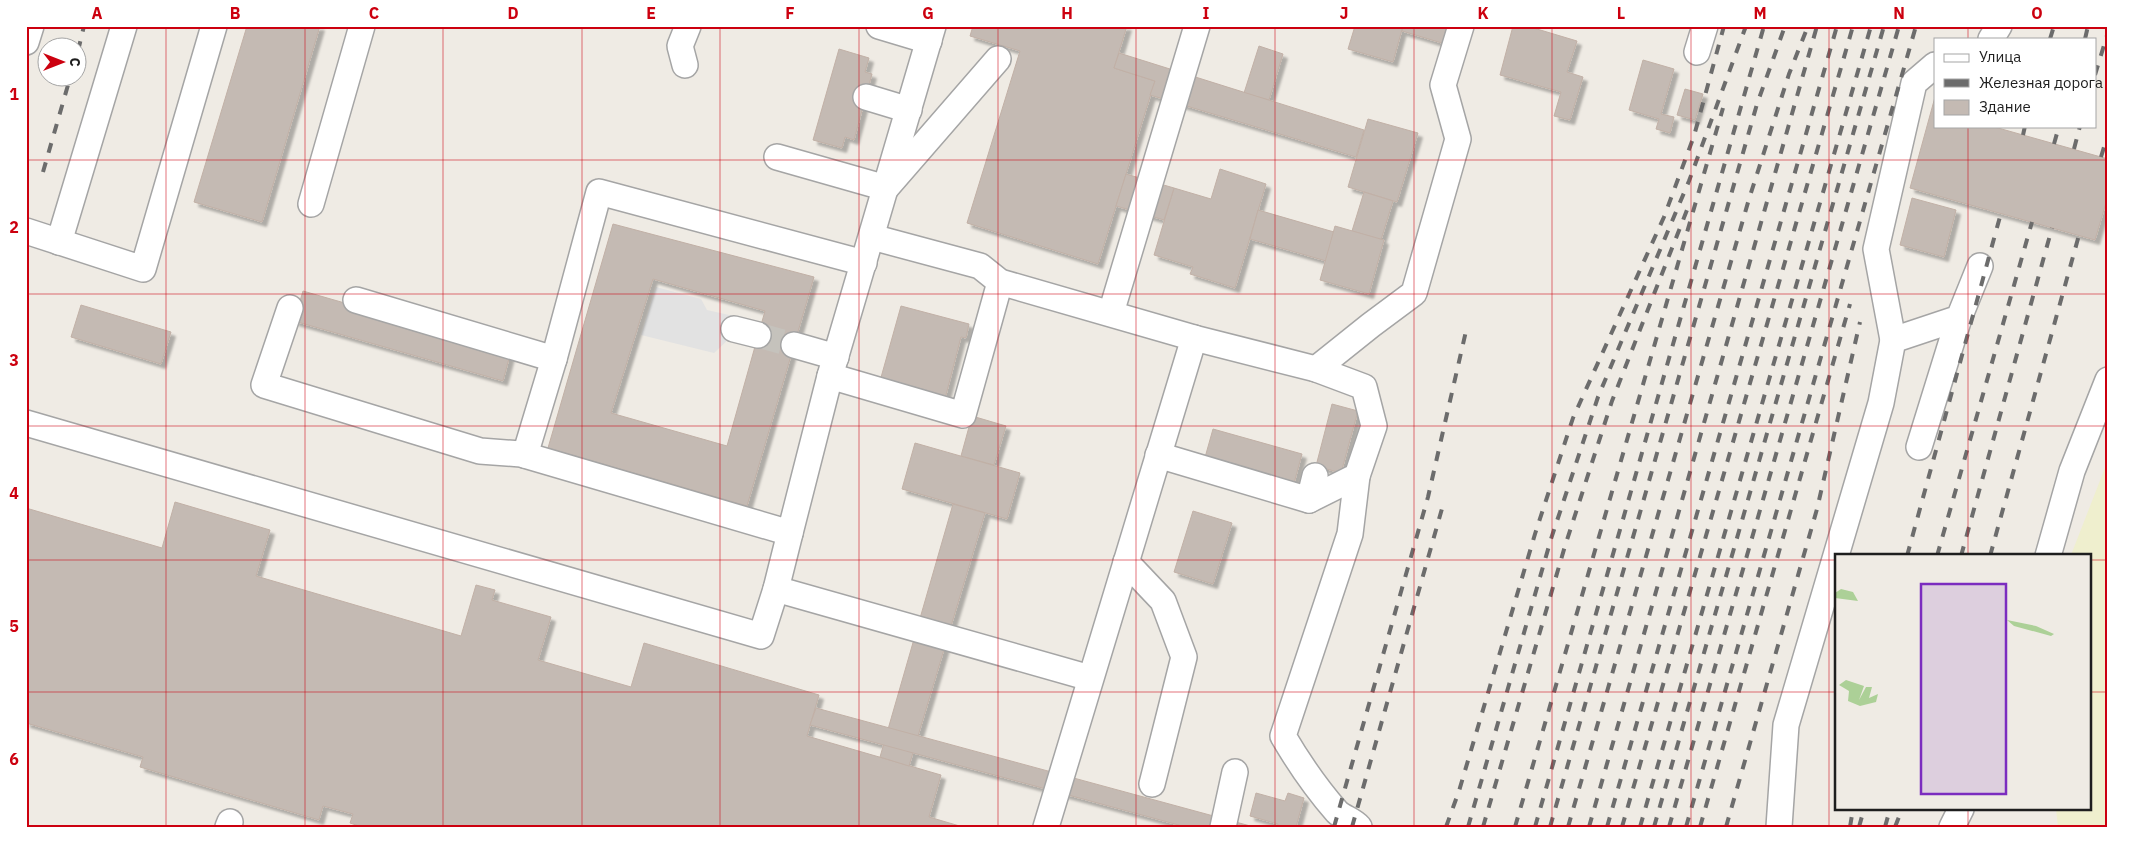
<svg xmlns="http://www.w3.org/2000/svg" width="2134" height="853" viewBox="0 0 2134 853" font-family="'IBM Plex Sans',sans-serif">
	<defs>
		<filter id="shadow"><feDropShadow dx="4.5" dy="4.5" stdDeviation="1" flood-color="#0004"/></filter>
	</defs>
	<rect width="100%" height="100%" fill="#efebe4"/>
	<polygon fill="#efefce" points="2108,460 2108,827 2058,827 2056,809 2090,809 2090,556 2071,555"/>
	<polygon fill="#e2e2e2" points="656,287 701,299 707,310 738,317 732,336 714,353 641,335"/>
	<g fill="#c4bab3" stroke="#c1b0a6" fill-rule="evenodd" filter="url(#shadow)">
		<polygon points="247,26 320,26 262,222 194,202"/>
		<polygon points="973,26 1127,26 1114,68 1155,81 1098,264 967,223 1020,51 970,36"/>
		<polygon points="1355,26 1403,26 1393,62 1348,49"/>
		<polygon points="1403,26 1451,26 1445,44 1402,31"/>
		<polygon points="1513,26 1527,26 1577,41 1567,72 1583,77 1570,120 1554,116 1561,92 1500,75"/>
		<polygon points="1259,46 1283,54 1269,100 1244,93"/>
		<polygon points="839,49 869,58 865,72 872,74 854,140 845,137 842,148 813,140"/>
		<polygon points="1119,53 1364,130 1356,157 1150,95 1155,81 1114,68"/>
		<polygon points="1643,60 1674,69 1661,114 1674,117 1670,133 1656,129 1659,119 1629,110"/>
		<polygon points="1685,89 1703,94 1695,120 1677,115"/>
		<polygon points="1935,97 1935,126 1991,126 2108,159 2108,196 2095,240 1910,188"/>
		<polygon points="1368,119 1418,133 1397,202 1348,187"/>
		<polygon points="1220,169 1266,184 1235,288 1190,274 1193,267 1154,255 1174,188 1211,199"/>
		<polygon points="1126,174 1174,188 1164,220 1116,206"/>
		<polygon points="1364,192 1393,201 1381,240 1352,231"/>
		<polygon points="1912,198 1956,210 1944,257 1900,245"/>
		<polygon points="1258,210 1334,232 1326,261 1250,239"/>
		<path d="M 613,224 L 814,277 L 747,506 L 548,448 ZM 653,279 L 765,311 L 727,446 L 611,413 Z"/>
		<polygon points="1335,226 1384,240 1369,294 1320,280"/>
		<polygon points="303,291 511,351 503,381 294,321"/>
		<polygon points="81,305 171,332 161,364 71,337"/>
		<polygon points="901,306 969,324 966,338 961,337 945,399 880,381"/>
		<polygon points="1332,404 1358,411 1341,473 1316,466"/>
		<polygon points="972,416 1006,426 994,465 961,456"/>
		<polygon points="1213,429 1302,454 1293,487 1204,461"/>
		<polygon points="915,443 1020,473 1007,519 902,489"/>
		<polygon points="175,502 270,530 256,576 461,636 476,585 495,590 492,600 551,617 538,660 631,687 644,643 819,695 807,736 941,775 929,817 963,827 362,827 350,823 353,814 323,806 319,820 140,767 143,757 26,723 26,508 162,548"/>
		<polygon points="953,504 985,513 909,766 880,757"/>
		<polygon points="1193,511 1232,523 1213,584 1174,572"/>
		<polygon points="816,708 1254,827 1186,827 810,725"/>
		<polygon points="1256,793 1285,801 1288,793 1304,798 1296,827 1277,827 1278,824 1250,816"/>
	</g>
	<g fill="none" stroke-linecap="round" stroke-linejoin="round">
		<polyline stroke="#c5c2bc" stroke-width="25" stroke-dasharray="25 12" stroke-linecap="butt" points="758,335 794,345"/>
		<defs>
			<g id="minor">
				<polyline points="879,26 929,41"/>
				<polyline points="1991,39 1999,26"/>
				<polyline points="26,42 31,26"/>
				<polyline points="1697,52 1705,26"/>
				<polyline points="685,65 680,46 688,26"/>
				<polyline points="866,97 909,110"/>
				<polyline points="777,157 886,188 998,59"/>
				<polyline points="311,204 362,26"/>
				<polyline points="26,231 143,269 214,26"/>
				<polyline points="872,237 980,266 1000,282 1194,338 1316,369 1364,387 1374,426 1357,476 1309,500"/>
				<polyline points="59,242 124,26"/>
				<polyline points="356,300 554,359"/>
				<polyline points="290,308 264,385 480,451 521,454 790,533 830,376 933,26"/>
				<polyline points="1111,313 1197,26"/>
				<polyline points="734,329 758,335"/>
				<polyline points="1893,340 1876,249 1914,83 1935,65"/>
				<polyline points="794,345 836,357"/>
				<polyline points="1316,369 1371,325 1414,293 1458,139 1443,85 1461,26"/>
				<polyline points="830,376 963,415 1000,282"/>
				<polyline points="26,423 761,636 776,589 790,533"/>
				<polyline points="1919,447 1959,318"/>
				<polyline points="525,455 554,359 599,192 864,263"/>
				<polyline points="1158,455 1309,500 1315,476"/>
				<path d="M 1357,476 L 1350,534 L 1283,736 C 1300,765 1315,787 1337,812 C 1343,818 1353,820 1359,827"/>
				<polyline points="2048,556 2072,471 2108,380"/>
				<polyline points="1126,562 1163,601 1184,657 1152,784"/>
				<polyline points="776,589 1090,678"/>
				<polyline points="228,827 230,822"/>
				<polyline points="1046,827 1194,338"/>
				<polyline points="1223,827 1235,772"/>
				<polyline points="1779,827 1786,725 1881,403 1893,340 1959,318 1980,266"/>
				<polyline points="1952,827 1961,809"/>
			</g>
		</defs>
		<use href="#minor" stroke="#a5a5a5" stroke-width="28"/>
		<use href="#minor" stroke="#fff" stroke-width="25"/>
		<g stroke="#6c6c6c" stroke-width="4" stroke-dasharray="10 10" stroke-linecap="butt">
			<polyline points="2050,39 2054,26"/>
			<polyline points="2085,39 2088,26"/>
			<polyline points="78,51 84,26"/>
			<polyline points="2095,75 2108,32"/>
			<polyline points="2023,135 2025,126"/>
			<polyline points="2054,144 2059,126"/>
			<polyline points="2074,149 2080,126"/>
			<polyline points="2101,157 2108,134"/>
			<polyline points="43,172 70,78"/>
			<polyline points="1907,556 2001,213"/>
			<polyline points="1937,556 2032,222"/>
			<polyline points="1961,556 2052,228"/>
			<polyline points="1990,556 2079,235"/>
			<polyline points="1334,827 1428,497 1466,331"/>
			<polyline points="1352,827 1443,505"/>
			<polyline points="1446,827 1459,791 1535,534 1573,418 1664,217 1694,136 1724,26"/>
			<polyline points="1468,827 1551,539 1598,397 1689,181 1746,26"/>
			<polyline points="1483,827 1565,546 1612,401 1687,210"/>
			<polyline points="1515,827 1723,108"/>
			<polyline points="1535,827 1764,26"/>
			<polyline points="1550,827 1757,104 1785,26"/>
			<polyline points="1568,827 1749,199 1789,74 1808,26"/>
			<polyline points="1589,827 1817,26"/>
			<polyline points="1607,827 1837,26"/>
			<polyline points="1622,827 1853,26"/>
			<polyline points="1640,827 1871,26"/>
			<polyline points="1654,827 1884,26"/>
			<polyline points="1669,827 1899,26"/>
			<polyline points="1686,827 1916,26"/>
			<polyline points="1700,827 1850,304"/>
			<polyline points="1726,827 1817,509 1860,322"/>
			<polyline points="1850,827 1853,809"/>
			<polyline points="1859,827 1864,809"/>
			<polyline points="1885,827 1890,809"/>
			<polyline points="1895,827 1902,809"/>
		</g>
	</g>
	<path fill="none" stroke="#cc000f" stroke-width="1" stroke-opacity="0.55" d="M 166,26 L 166,827M 305,26 L 305,827M 443,26 L 443,827M 582,26 L 582,827M 720,26 L 720,827M 859,26 L 859,827M 998,26 L 998,827M 1136,26 L 1136,827M 1275,26 L 1275,827M 1414,26 L 1414,827M 1552,26 L 1552,827M 1691,26 L 1691,827M 1829,26 L 1829,827M 1968,26 L 1968,39M 1968,126 L 1968,556M 26,160 L 2108,160M 26,294 L 2108,294M 26,426 L 2108,426M 26,560 L 1836,560M 2090,560 L 2108,560M 26,692 L 1836,692M 2090,692 L 2108,692M 1968,809 L 1968,827"/>
	<g transform="translate(1835 554)">
		<rect width="256" height="256" fill="#efebe4"/>
		<path d="M 6,35 L 18,38 L 23,47 L 0,44 L 0,39 ZM 172,66 L 201,72 L 219,80 L 216,82 L 179,72 ZM 11,126 L 29,132 L 24,146 L 31,133 L 37,133 L 34,144 L 43,140 L 41,148 L 25,152 L 13,147 L 14,137 L 4,131 Z" fill="#acd097"/>
		<path fill="#7b2cbf" fill-opacity="0.15" stroke="#7b2cbf" stroke-width="2.5" d="M 86,30 L 171,30 L 171,240 L 86,240 Z"/>
		<rect width="256" height="256" fill="none" stroke="#1e1e1e" stroke-width="2.5"/>
	</g>
	<rect width="2134" height="853" fill="none" stroke="#ffffff" stroke-width="55"/>
	<rect x="1934" y="38" width="162" height="90" fill="#ffffff" stroke="#a5a5a5"/>
	<rect x="1944" y="54" width="25" height="8" fill="#ffffff" stroke="#a5a5a5"/>
	<text x="1979" y="62" font-size="15" fill="#1e1e1e">Улица</text>
	<rect x="1944" y="79" width="25" height="8" fill="#6c6c6c" stroke="#a5a5a5"/>
	<text x="1979" y="88" font-size="15" fill="#1e1e1e">Железная дорога</text>
	<rect x="1944" y="100" width="25" height="15" fill="#c4bab3" stroke="#a5a5a5"/>
	<text x="1979" y="112" font-size="15" fill="#1e1e1e">Здание</text>
	<g transform="translate(62 62) rotate(90)"><circle r="24" fill="#ffffff" stroke="#a5a5a5"/>
	<path d="M0-4L9 19L0 12L-9 19Z" fill="#cc000f"/>
	<text y="-8" font-size="14" font-weight="bold" text-anchor="middle" fill="#1e1e1e">С</text>
	</g>
	<rect x="28" y="28" width="2078" height="798" fill="none" stroke="#cc000f" stroke-width="2"/>
	<g font-size="16" text-anchor="middle" font-weight="bold" fill="#cc000f">
		<text x="97" y="19">A</text>
		<text x="235" y="19">B</text>
		<text x="374" y="19">C</text>
		<text x="513" y="19">D</text>
		<text x="651" y="19">E</text>
		<text x="790" y="19">F</text>
		<text x="928" y="19">G</text>
		<text x="1067" y="19">H</text>
		<text x="1206" y="19">I</text>
		<text x="1344" y="19">J</text>
		<text x="1483" y="19">K</text>
		<text x="1621" y="19">L</text>
		<text x="1760" y="19">M</text>
		<text x="1899" y="19">N</text>
		<text x="2037" y="19">O</text>
		<text x="14" y="100">1</text>
		<text x="14" y="233">2</text>
		<text x="14" y="366">3</text>
		<text x="14" y="499">4</text>
		<text x="14" y="632">5</text>
		<text x="14" y="765">6</text>
	</g>
</svg>
